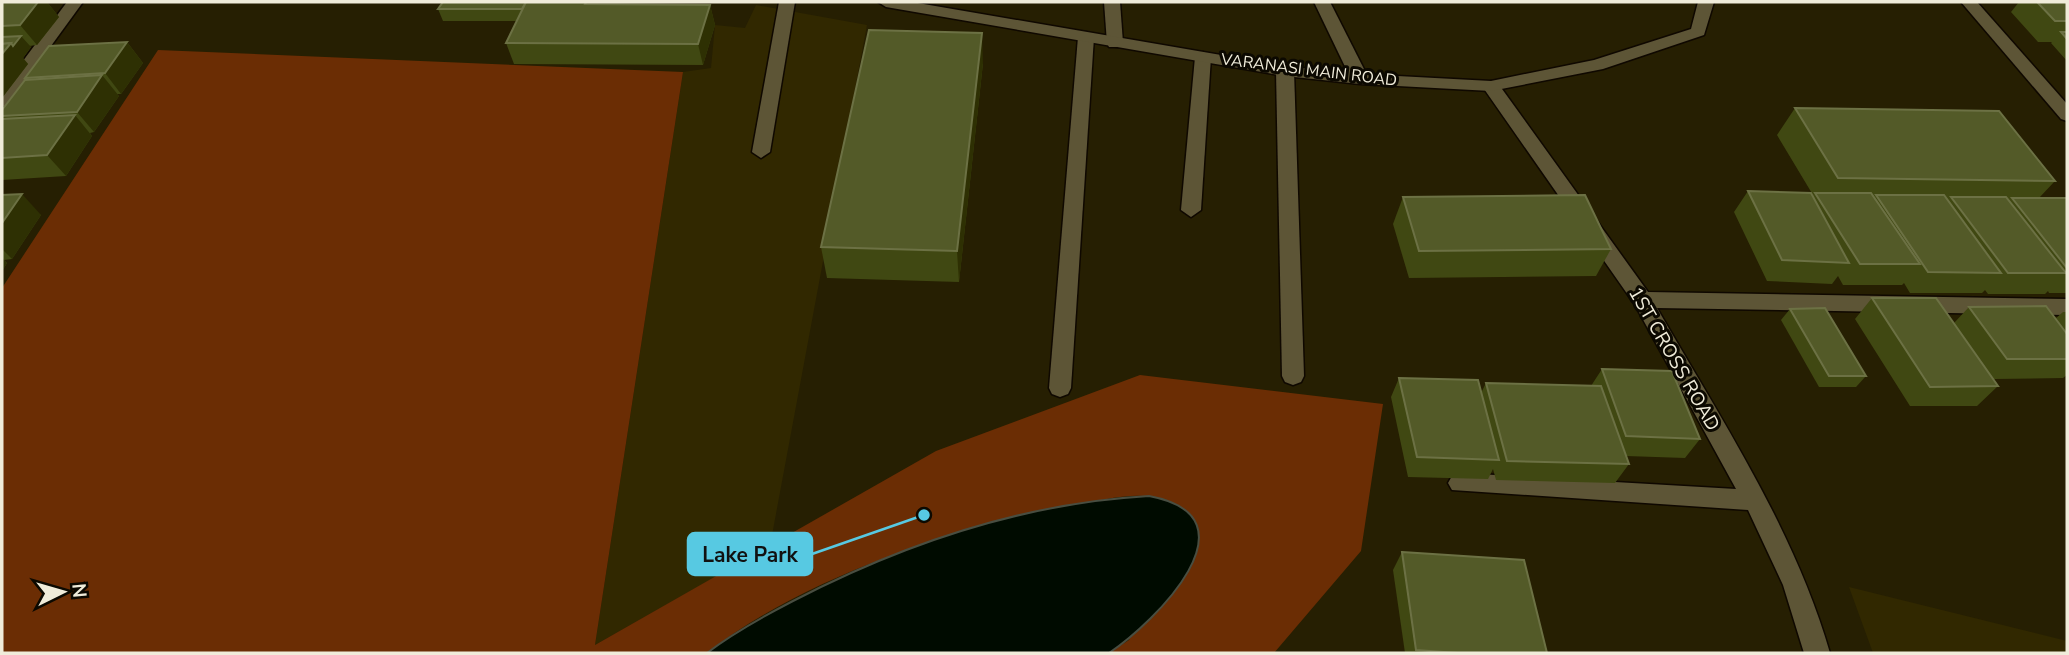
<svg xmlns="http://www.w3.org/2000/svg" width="2069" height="655" viewBox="0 0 2069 655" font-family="'Nunito Sans',sans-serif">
	<rect width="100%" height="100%" fill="#261f02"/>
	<g fill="#312800">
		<polygon points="756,5 867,25 770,546 595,645 683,72 711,68 715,25 745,28"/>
		<polygon points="1849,587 2067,641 2067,653 1873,653"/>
	</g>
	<path fill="#6b2d04" d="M 158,50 L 683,72 L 595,645 L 936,451 L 1140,375 L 1383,404 L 1361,551 L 1274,653 L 1109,653 L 1129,640 L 1190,516 C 1182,508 1174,502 1163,499 C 1135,491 1102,500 1074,506 C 954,528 804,577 707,653 L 2,653 L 2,288 Z"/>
	<path fill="#000b00" stroke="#484e41" stroke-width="2" d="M 1149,496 C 1262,517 1154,623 1109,653 L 707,653 C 733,633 764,616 793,601 C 903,544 1025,503 1149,496 Z"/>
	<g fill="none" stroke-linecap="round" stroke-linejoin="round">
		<defs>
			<polygon id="service" points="779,2 795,2 770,152 761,158 752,152"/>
			<g id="minor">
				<polygon points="67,2 83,2 8,105 2,107 2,89"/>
				<polygon points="1104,2 1120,2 1123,43 1121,47 1109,47 1107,43"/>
				<polygon points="1314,2 1330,2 1369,79 1366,83 1354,83 1351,79"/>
				<polygon points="1961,2 1977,2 2067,104 2067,121 2061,119"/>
				<polygon points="1086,32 1094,37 1071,388 1068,394 1060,397 1052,394 1049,388 1078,37"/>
				<polygon points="1203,52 1211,57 1201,210 1191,217 1181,210 1195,57"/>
				<polygon points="1285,66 1294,71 1304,376 1301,382 1293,385 1285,382 1282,376 1276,71"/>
				<path d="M 1491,81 L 1497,82 L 1648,292 L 2067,299 L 2067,315 L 1657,308 C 1721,419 1794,529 1830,653 L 1804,653 L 1783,585 L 1748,510 L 1452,490 L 1448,483 L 1452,476 L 1460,473 L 1736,489 L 1635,305 L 1482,86 Z"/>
			</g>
			<polygon id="tertiary" points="878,2 912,2 1285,66 1360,74 1491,81 1594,60 1691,29 1698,2 1714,2 1704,35 1603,69 1491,91 1360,84 1285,76 886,7"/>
		</defs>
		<use href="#service" stroke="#0f0800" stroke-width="3"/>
		<use href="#minor" stroke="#0f0800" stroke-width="3"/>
		<use href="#tertiary" stroke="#0f0800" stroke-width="3"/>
		<use href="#service" fill="#5d5536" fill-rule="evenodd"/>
		<use href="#minor" fill="#5d5536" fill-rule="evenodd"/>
		<use href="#tertiary" fill="#5d5536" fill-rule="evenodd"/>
	</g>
	<g fill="#404812">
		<polygon points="2,2 47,2 59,17 37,45 29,46 31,47 23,58 28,64 2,98"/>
		<polygon points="2019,2 2067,2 2067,61 2051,43 2052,42 2038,42 2011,12"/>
		<polygon points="599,4 710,5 715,25 703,65 514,64 506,43 517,21 443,21 438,9"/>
		<polygon points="127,42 143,63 121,94 117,94 119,96 94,132 90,133 92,136 66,176 2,180 2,110 27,80 25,78"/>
		<polygon points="983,63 959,282 827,278 821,247"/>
		<polygon points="1795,108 2055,181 2039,198 2067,198 2067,293 2049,293 2048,291 2045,294 1988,294 1985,290 1982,293 1910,293 1904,283 1902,285 1843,285 1838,276 1832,284 1767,281 1734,212 1748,191 1813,196 1813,195 1777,135"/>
		<polygon points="2,195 41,215 12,259 4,260 7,263 2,271"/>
		<polygon points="1403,197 1611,249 1596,276 1409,278 1393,224"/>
		<polygon points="1872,298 1954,323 1969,307 2055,319 2063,312 2067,312 2067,375 2063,378 1994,379 1998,386 1977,406 1910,406 1855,319"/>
		<polygon points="1790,309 1866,376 1856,387 1819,387 1781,320"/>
		<polygon points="1602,369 1700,439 1685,458 1626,456 1629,464 1615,483 1496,480 1493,469 1488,479 1408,477 1391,397 1399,378 1481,393 1486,383 1591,386"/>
		<polygon points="1402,552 1547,653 1405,653 1393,570"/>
	</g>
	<g fill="#2e3003">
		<polygon points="38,2 47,2 59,17 37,45 20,25"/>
		<polygon points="586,2 598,2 600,7 585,4"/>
		<polygon points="710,5 715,25 703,65 698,44"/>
		<polygon points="982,33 983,63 959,282 957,251"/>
		<polygon points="21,36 31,47 23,58 28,64 2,98 2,54 11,43"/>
		<polygon points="127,42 143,63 121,94 105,73"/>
		<polygon points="102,75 119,96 94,132 77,112"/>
		<polygon points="75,115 92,136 66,176 47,155"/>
		<polygon points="22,194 41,215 12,259 2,249 2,223"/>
		<polygon points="2,258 7,263 2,271"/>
	</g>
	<g fill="#535a28" stroke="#6c7144" stroke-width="2">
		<polygon points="2,2 38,2 20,25 2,26"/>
		<polygon points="443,2 526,2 522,9 438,9"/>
		<polygon points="526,2 586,2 585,4 710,5 698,44 506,43"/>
		<polygon points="2037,2 2067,2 2067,21 2055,21"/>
		<polygon points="869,30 982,33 957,251 821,247"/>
		<polygon points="2061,32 2067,32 2067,39"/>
		<polygon points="21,36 13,46 11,43 2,44 2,37"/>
		<polygon points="127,42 105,73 25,78 49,46"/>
		<polygon points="11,43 2,54 2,44"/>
		<polygon points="102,75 77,112 2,116 2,110 25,80"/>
		<polygon points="1795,108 1999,111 2055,181 1838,178"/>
		<polygon points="75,115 47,155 2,158 2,119"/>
		<polygon points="1748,191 1811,193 1849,263 1782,260"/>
		<polygon points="1815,193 1871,193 1920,264 1860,264"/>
		<polygon points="22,194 2,223 2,195"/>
		<polygon points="1585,195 1611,249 1419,251 1403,197"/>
		<polygon points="1876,195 1944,195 2001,273 1928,272"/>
		<polygon points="1951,197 2006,197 2066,273 2008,273"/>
		<polygon points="2012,198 2067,198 2067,268"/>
		<polygon points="1872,298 1936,298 1998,386 1930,387"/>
		<polygon points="2046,306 2067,334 2067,359 2007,359 1969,307"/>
		<polygon points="1825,308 1866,376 1829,376 1790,309"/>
		<polygon points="1602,369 1672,371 1700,439 1626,436"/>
		<polygon points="1399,378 1478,380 1499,460 1417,457"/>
		<polygon points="1486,383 1601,386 1629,464 1507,461"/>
		<polygon points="1402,552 1524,560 1547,653 1458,653 1416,650"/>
	</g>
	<g text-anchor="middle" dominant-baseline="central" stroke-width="6" stroke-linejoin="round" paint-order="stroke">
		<g font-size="16" fill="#f0ecda" stroke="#0c0901">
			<text transform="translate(1309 70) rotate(7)">VARANASI MAIN ROAD</text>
		</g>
		<g font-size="19" fill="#f0ecda" stroke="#0c0901">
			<text transform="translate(1674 359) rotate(60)">1ST CROSS ROAD</text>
		</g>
	</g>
	<path fill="none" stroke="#57c9e2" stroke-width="2.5" d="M924 515L812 554"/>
	<circle fill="#57c9e2" stroke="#0c0901" stroke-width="2.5" cx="924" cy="515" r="7"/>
	<rect fill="#57c9e2" stroke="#57c9e2" stroke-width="2.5" x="688" y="533" width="124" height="42" rx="7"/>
	<g font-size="21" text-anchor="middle" font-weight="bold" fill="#111">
		<text x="750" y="562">Lake Park</text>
	</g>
	<rect width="2069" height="655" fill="none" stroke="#f0ecda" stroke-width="7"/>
	<g transform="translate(63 592) rotate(85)" stroke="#0c0901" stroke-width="5" paint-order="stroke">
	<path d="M0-5L12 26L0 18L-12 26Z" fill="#f0ecda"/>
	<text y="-10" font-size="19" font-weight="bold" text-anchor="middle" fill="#f0ecda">N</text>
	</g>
</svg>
